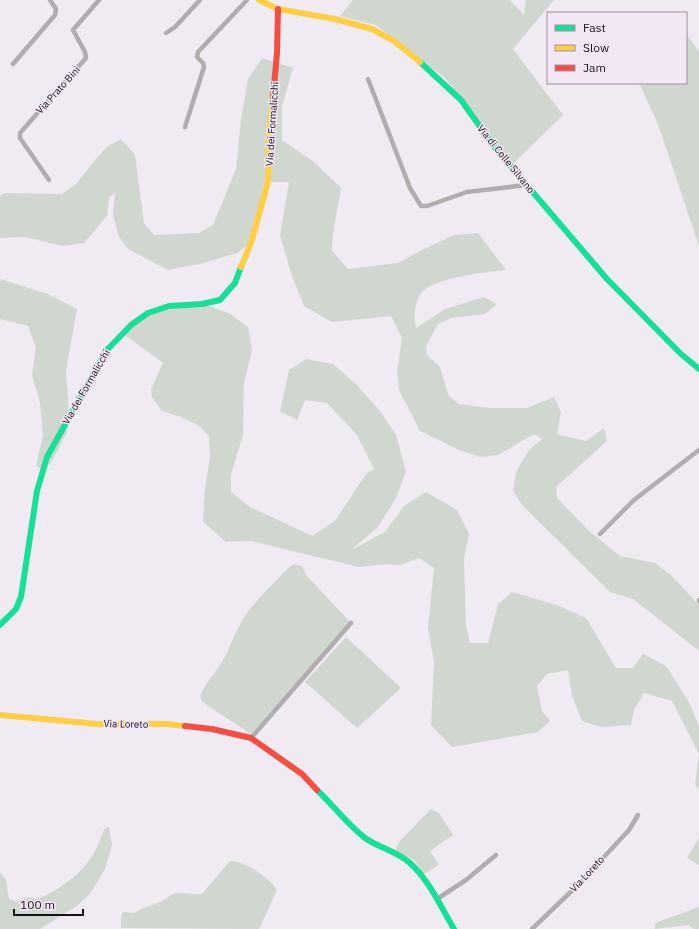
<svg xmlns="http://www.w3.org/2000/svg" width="699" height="929" viewBox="0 0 699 929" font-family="'IBM Plex Sans',sans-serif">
	<rect width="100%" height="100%" fill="#f0eaf2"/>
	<g fill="#d0d7cf">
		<polygon points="353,0 510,0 524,15 526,0 554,0 513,49 563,115 513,164 445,78 376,25 340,16"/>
		<polygon points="686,33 699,52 699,246 658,124 639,83 686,83"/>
		<path d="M 262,58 L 293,68 L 282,106 L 282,140 L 314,162 L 341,188 C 338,209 332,230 332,251 L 348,269 L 398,263 L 422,250 L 454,235 L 478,233 L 506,270 C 486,272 437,277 422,292 C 415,300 413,318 416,328 L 445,309 L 484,297 L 497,304 L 485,314 L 451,318 L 438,324 L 426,346 L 427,355 L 440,367 L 448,395 L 459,404 L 490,408 L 527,408 L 554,397 L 561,412 L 557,434 L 586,441 L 604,428 L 607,441 L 556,487 L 557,498 L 589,531 L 620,556 L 655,563 L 671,575 L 699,605 L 699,651 L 633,599 L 610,592 L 522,505 L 513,491 L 516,472 L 529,450 L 542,439 L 534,434 L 498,455 L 480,457 L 459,450 L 420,431 L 399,390 L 397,371 L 402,338 L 391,316 L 332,322 L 304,306 L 292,276 L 280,235 L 289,182 L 268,182 L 251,243 L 237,253 L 200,264 L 168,270 L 128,249 L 119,237 L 113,215 L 115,193 L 109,198 L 107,216 L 84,243 L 63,246 L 25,237 L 0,238 L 0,196 L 4,193 L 62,194 L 76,184 L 95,160 L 108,146 L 121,139 L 135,155 L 144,223 L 154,235 L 199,233 L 213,225 L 236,169 L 241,119 L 248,79 Z"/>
		<polygon points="0,279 48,294 77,309 66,370 69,416 67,432 51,463 43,469 36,466 43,435 40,403 32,375 36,348 28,326 0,319"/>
		<polygon points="202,304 229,313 248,327 252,350 244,383 243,435 231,474 231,492 250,507 312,536 335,521 366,474 374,469 357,435 327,403 305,400 297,420 280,411 289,370 306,359 333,364 356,384 380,411 396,435 406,472 395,500 377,528 351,550 385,532 404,506 426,492 457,510 469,534 464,559 466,625 470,643 488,643 498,604 512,592 557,605 586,618 616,668 633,668 643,654 666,666 689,702 699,726 699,790 695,784 699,754 672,701 644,693 634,710 631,725 601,727 582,721 572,696 568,670 547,674 537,686 542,711 550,721 538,732 452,747 431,725 434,663 428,628 434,568 419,558 400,565 385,564 359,567 251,541 226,542 203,522 205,488 210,457 209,436 198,425 181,417 162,411 152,397 151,389 163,363 122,333 154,310"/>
		<path d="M 293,564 L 302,566 L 306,575 L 350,622 L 251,734 L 208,706 C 206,704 202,702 201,700 C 198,691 216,672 220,665 C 231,649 235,629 247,613 C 261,595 277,579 293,564 Z"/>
		<polygon points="346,637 401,688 357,728 305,682"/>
		<polygon points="431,809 439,813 453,835 430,851 439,865 424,874 415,861 397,851 396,848 399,842"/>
		<path d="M 109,827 L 112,845 L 105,869 L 90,894 L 77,906 L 40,929 L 0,929 L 0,872 L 6,880 L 9,899 L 17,902 C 25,897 28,896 36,900 C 72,883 92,867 104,829 Z"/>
		<polygon points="699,838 699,865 687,858"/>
		<path d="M 230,861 C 247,862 267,876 277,890 L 259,929 L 121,928 L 121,918 L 123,912 L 134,913 C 146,905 149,907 160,902 C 168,898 171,893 180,893 C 188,893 194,895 202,894 Z"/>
		<polygon points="699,907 699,929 694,929 689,925 655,929 655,923"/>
	</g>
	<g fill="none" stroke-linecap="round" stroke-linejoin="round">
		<g stroke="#b0adae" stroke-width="4.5">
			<polyline points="166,33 175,27 200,0"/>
			<polyline points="13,64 55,15 56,9 50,0"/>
			<polyline points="368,79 410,188 421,206 427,206 467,192 526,185"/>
			<polyline points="185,127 204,67 203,63 197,57 198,52 247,0"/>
			<polyline points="49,180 20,138 20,133 86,58 85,52 73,30 99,0"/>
			<polyline points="600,534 634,500 699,450"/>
			<polyline points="699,601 699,600"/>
			<polyline points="251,738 351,623"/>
			<polyline points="437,899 466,880 496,855"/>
			<polyline points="532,929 579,884 629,830 638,815"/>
		</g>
		<g stroke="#16e098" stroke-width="6">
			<polyline points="420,62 461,100 496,149 607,279 681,354 699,369"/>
			<polyline points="0,625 16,609 21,597 37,491 47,457 106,351 131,325 148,313 169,306 202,304 220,300 235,283 241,267"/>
			<path d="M 317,790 C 333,805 348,825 365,838 C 379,848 397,851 410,863 C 429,880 441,907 454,929"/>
		</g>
		<g stroke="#ffcf43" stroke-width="6">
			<polyline points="259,0 278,9 335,19 372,29 394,41 420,62"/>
			<polyline points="241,267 251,243 268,182 269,132 273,97"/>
			<polyline points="0,715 97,724 167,724 185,726"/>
		</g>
		<g stroke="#f24e42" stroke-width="6">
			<polyline points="273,97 277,53 278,9"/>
			<polyline points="185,726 212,729 251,738 302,774 317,790"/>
		</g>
	</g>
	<g text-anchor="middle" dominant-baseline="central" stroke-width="3" stroke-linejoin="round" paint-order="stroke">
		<g font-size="10" fill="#161217" stroke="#f3e6f5">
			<text transform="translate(58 90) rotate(-48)">Via Prato Bini</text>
			<text transform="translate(272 124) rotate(-86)">Via dei Formalicchi</text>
			<text transform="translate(506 159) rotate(51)">Via di Colle Silvano</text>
			<text transform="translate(86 387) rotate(-60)">Via dei Formalicchi</text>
			<text transform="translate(126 724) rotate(1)">Via Loreto</text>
			<text transform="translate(587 874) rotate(-47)">Via Loreto</text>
		</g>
	</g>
	<rect x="547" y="12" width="140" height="72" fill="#f3e6f5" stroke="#9b919c"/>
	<rect x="555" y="25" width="20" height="6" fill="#16e098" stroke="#9b919c"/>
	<text x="583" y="32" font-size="12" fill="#161217">Fast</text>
	<rect x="555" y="45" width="20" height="6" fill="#ffcf43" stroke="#9b919c"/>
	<text x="583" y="52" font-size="12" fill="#161217">Slow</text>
	<rect x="555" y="65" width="20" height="6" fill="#f24e42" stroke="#9b919c"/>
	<text x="583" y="72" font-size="12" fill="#161217">Jam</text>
	<path d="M14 909v6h69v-6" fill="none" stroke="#161217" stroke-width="2"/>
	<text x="20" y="909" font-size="12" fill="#161217" stroke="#f3e6f5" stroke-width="3" paint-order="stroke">100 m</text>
</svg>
